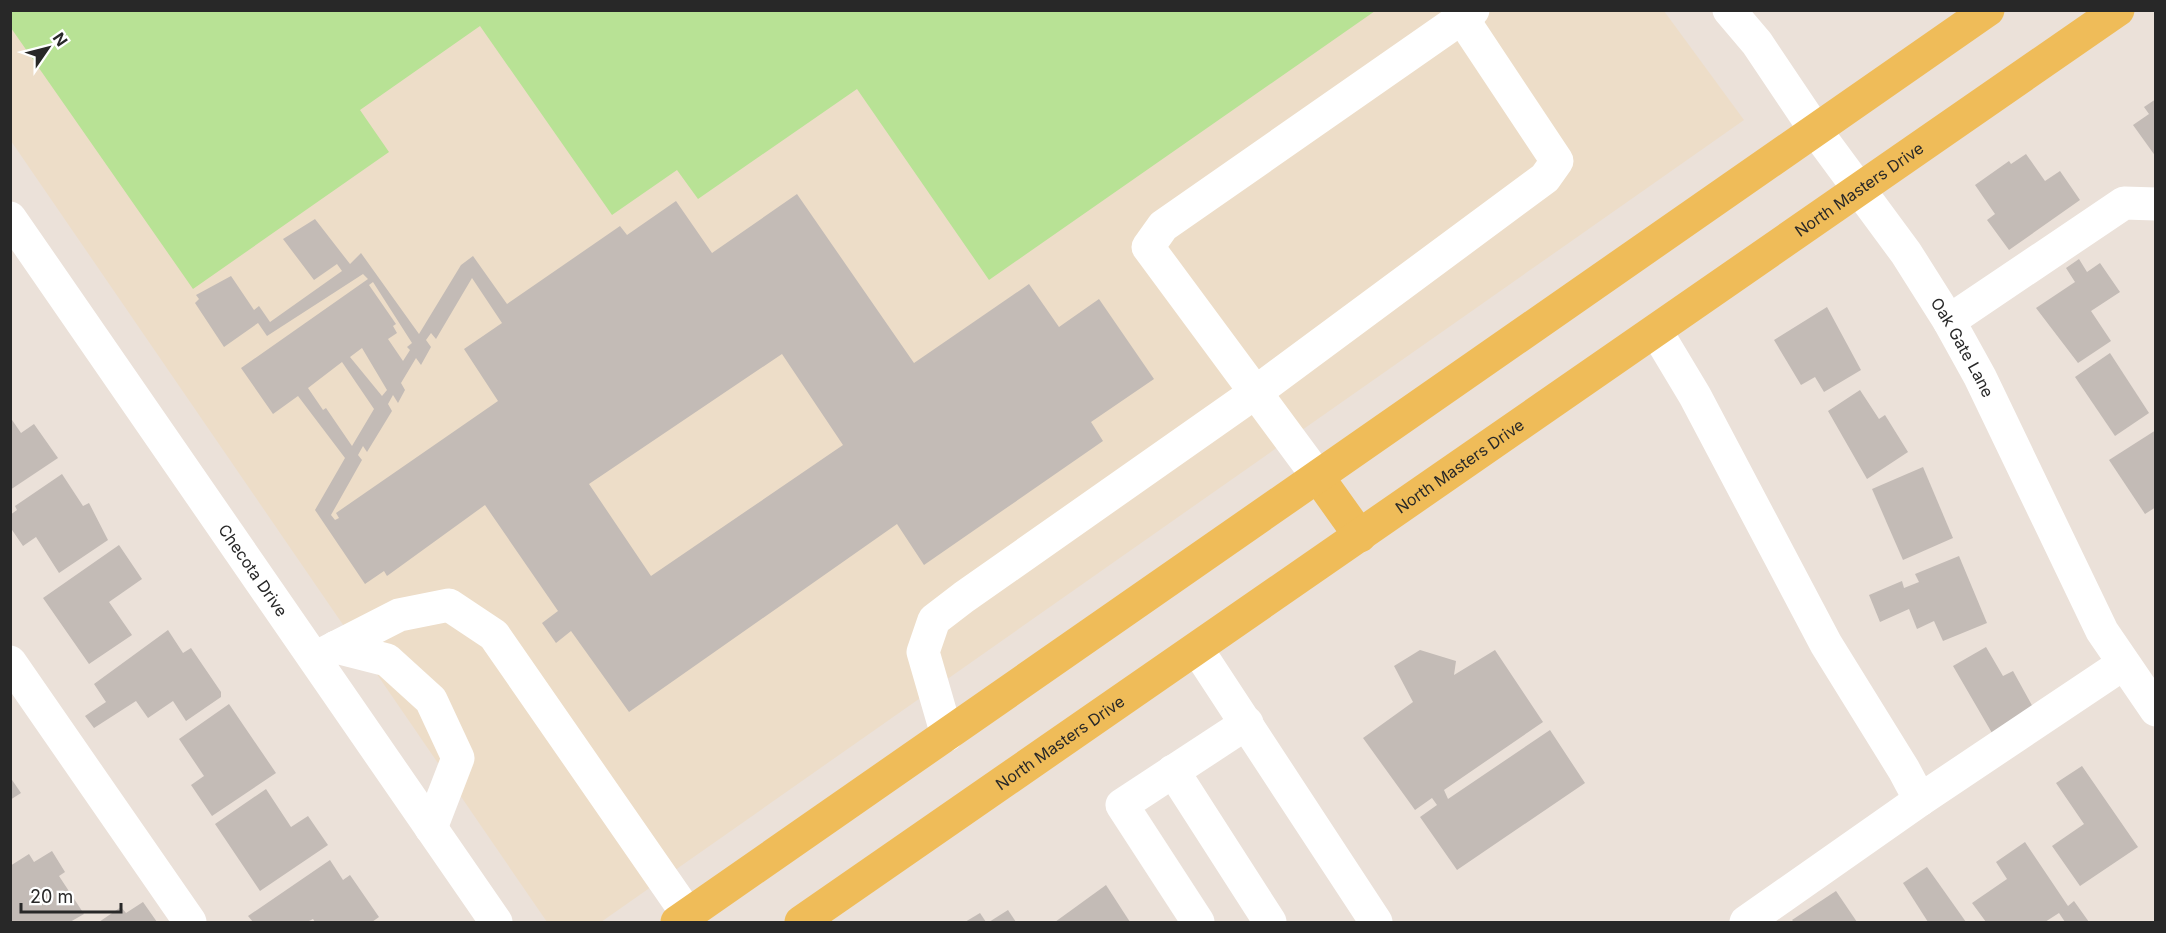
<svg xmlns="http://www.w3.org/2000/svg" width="2166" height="933" viewBox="0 0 2166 933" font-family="Inter,sans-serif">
	<rect width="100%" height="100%" fill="#ebe1d9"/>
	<polygon fill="#edddc8" points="10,11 1664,11 1744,120 601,922 547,922 11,141"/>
	<polygon fill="#b8e295" points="10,11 11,10 1375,11 989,280 857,89 698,199 677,170 612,215 480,26 360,110 389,152 193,289 11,28"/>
	<g fill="#c3bbb6" fill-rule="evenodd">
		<polygon points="2156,99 2156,157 2133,125 2149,114 2144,107"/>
		<polygon points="2026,154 2045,181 2060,171 2080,200 2009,250 1987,220 1995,214 1975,185 2009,161 2011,164"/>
		<path d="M 797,194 L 914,363 L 1029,284 L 1059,327 L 1099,299 L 1154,379 L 1091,422 L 1103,441 L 924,565 L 897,524 L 629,712 L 571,631 L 556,643 L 542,623 L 558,611 L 485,505 L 387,576 L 384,571 L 365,584 L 315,510 L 345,458 L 298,396 L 273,414 L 241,368 L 368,279 L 363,274 L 267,336 L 258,323 L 224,347 L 195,303 L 199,299 L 196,295 L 231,276 L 254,310 L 259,306 L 270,322 L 342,271 L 337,264 L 314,280 L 283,239 L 315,219 L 350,264 L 361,253 L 419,334 L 461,265 L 473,256 L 507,304 L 620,226 L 627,235 L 676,201 L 712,253 ZM 472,278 L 502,323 L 464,349 L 498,401 L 336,513 L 339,518 L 335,520 L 331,515 L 362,460 L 358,455 L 363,446 L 367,452 L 392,411 L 388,404 L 393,395 L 398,403 L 405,390 L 401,383 L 416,358 L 421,365 L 431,347 L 426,340 L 431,333 L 436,339 ZM 373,282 L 412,343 L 407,347 L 410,350 L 403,361 L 388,339 L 397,333 L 393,326 L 396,324 L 369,285 ZM 362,348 L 387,390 L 382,396 L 350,357 ZM 782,354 L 843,445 L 651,576 L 589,484 ZM 342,362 L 374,409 L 352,446 L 326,408 L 323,410 L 308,388 Z"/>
		<polygon points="2079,259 2087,272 2100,263 2120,292 2091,311 2111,341 2078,363 2036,308 2075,282 2066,268"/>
		<polygon points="1827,307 1861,370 1824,392 1815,377 1801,385 1774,340"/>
		<polygon points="2110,353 2149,413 2115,436 2075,377"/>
		<polygon points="1860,390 1879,419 1885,415 1908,452 1867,479 1828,411"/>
		<polygon points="10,417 21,433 34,424 58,458 10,490"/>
		<polygon points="2156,430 2156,507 2145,514 2109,460"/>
		<polygon points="1923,467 1953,538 1903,560 1872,489"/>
		<polygon points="62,474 83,506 89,503 108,540 59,573 36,537 23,546 10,527 10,515 17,510 15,506"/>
		<polygon points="119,545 142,579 109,602 132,635 89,664 43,598"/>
		<polygon points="1959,556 1987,623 1943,641 1934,621 1917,629 1909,609 1880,622 1869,595 1902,581 1904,588 1919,582 1915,574"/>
		<polygon points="168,630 183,653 191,648 221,692 221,697 186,721 173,701 148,718 136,701 94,728 85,716 106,702 94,684"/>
		<polygon points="1986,647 2003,676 2013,671 2034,709 1992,733 1953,666"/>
		<polygon points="1420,650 1456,661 1454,675 1495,650 1543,722 1444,790 1448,799 1550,730 1585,783 1457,870 1420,817 1437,805 1432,798 1415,810 1363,738 1413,702 1394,666"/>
		<polygon points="229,704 276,773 212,816 191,785 204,776 179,739"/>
		<polygon points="2082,766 2138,847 2080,886 2052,846 2084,824 2056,783"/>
		<polygon points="10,777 21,793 10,800"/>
		<polygon points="266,789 291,827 308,816 328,845 260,891 215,824"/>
		<polygon points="2025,842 2068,906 2074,901 2089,922 2065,922 2059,913 2045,922 1986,922 1972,903 2007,879 1996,862"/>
		<polygon points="52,851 65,872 59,876 84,914 70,922 10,922 10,866 29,854 34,862"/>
		<polygon points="330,860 343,880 350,875 379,917 372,922 315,922 313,919 307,922 253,922 248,916"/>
		<polygon points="1927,867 1966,922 1928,922 1903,883"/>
		<polygon points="1106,885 1130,922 1055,922"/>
		<polygon points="1836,891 1857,922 1794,922 1792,920"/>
		<polygon points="143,902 157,922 99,922 121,907 126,913"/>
		<polygon points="1008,910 1016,922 989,922"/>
		<polygon points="980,913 986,922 965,922"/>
	</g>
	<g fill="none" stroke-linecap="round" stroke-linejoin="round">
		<g stroke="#fff" stroke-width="33">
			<path id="s1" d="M 1729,10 L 1757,43 L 1816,131 L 1906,253 L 1949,321 L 1980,377 L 2102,631 L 2156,710"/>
			<path id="s2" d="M 10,218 L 496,922"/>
			<polyline points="1949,321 2124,203 2156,204"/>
			<polyline points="1656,331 1695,396 1826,644 1904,770 1920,800"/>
			<polyline points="1318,477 1148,247 1163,226 1473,10"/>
			<polyline points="336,647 387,660 431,700 458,758 431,828"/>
			<polyline points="1197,649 1376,922"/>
			<polyline points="315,658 399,615 449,605 494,635 688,915"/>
			<polyline points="10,662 190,922"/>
			<polyline points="947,735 923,652 934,620 964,597 1256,392 1545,178 1557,161 1462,18"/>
			<polyline points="1173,771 1270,922"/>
			<polyline points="1198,922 1122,805 1247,723"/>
			<polyline points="1746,922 1920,800 2123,664"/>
		</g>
		<g stroke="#efbc59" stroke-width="33">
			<polyline points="1318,477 1360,536"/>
			<polyline points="677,922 1988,10"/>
			<path id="s3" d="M 801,922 L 2118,10"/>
		</g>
	</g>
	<g text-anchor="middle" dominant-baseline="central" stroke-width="4.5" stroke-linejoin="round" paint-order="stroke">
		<g font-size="16" fill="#282828" stroke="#fff">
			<text stroke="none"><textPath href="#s3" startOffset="1287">North Masters Drive</textPath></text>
			<text stroke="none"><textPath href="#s1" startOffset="411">Oak Gate Lane</textPath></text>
			<text stroke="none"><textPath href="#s3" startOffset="801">North Masters Drive</textPath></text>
			<text stroke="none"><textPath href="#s2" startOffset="428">Checota Drive</textPath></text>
			<text stroke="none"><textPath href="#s3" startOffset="315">North Masters Drive</textPath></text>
		</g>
	</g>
	<rect width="2166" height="933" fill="none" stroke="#282828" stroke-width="24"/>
	<g transform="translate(48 48) rotate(55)" stroke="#ffffff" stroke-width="4.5" paint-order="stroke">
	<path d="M0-4.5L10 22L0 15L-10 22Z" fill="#282828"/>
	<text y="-9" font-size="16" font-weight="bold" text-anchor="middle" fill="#282828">N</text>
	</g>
	<path d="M21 903v9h100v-9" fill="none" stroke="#282828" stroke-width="3"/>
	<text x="30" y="903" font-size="18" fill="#282828" stroke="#ffffff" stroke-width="4.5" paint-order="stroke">20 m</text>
</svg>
